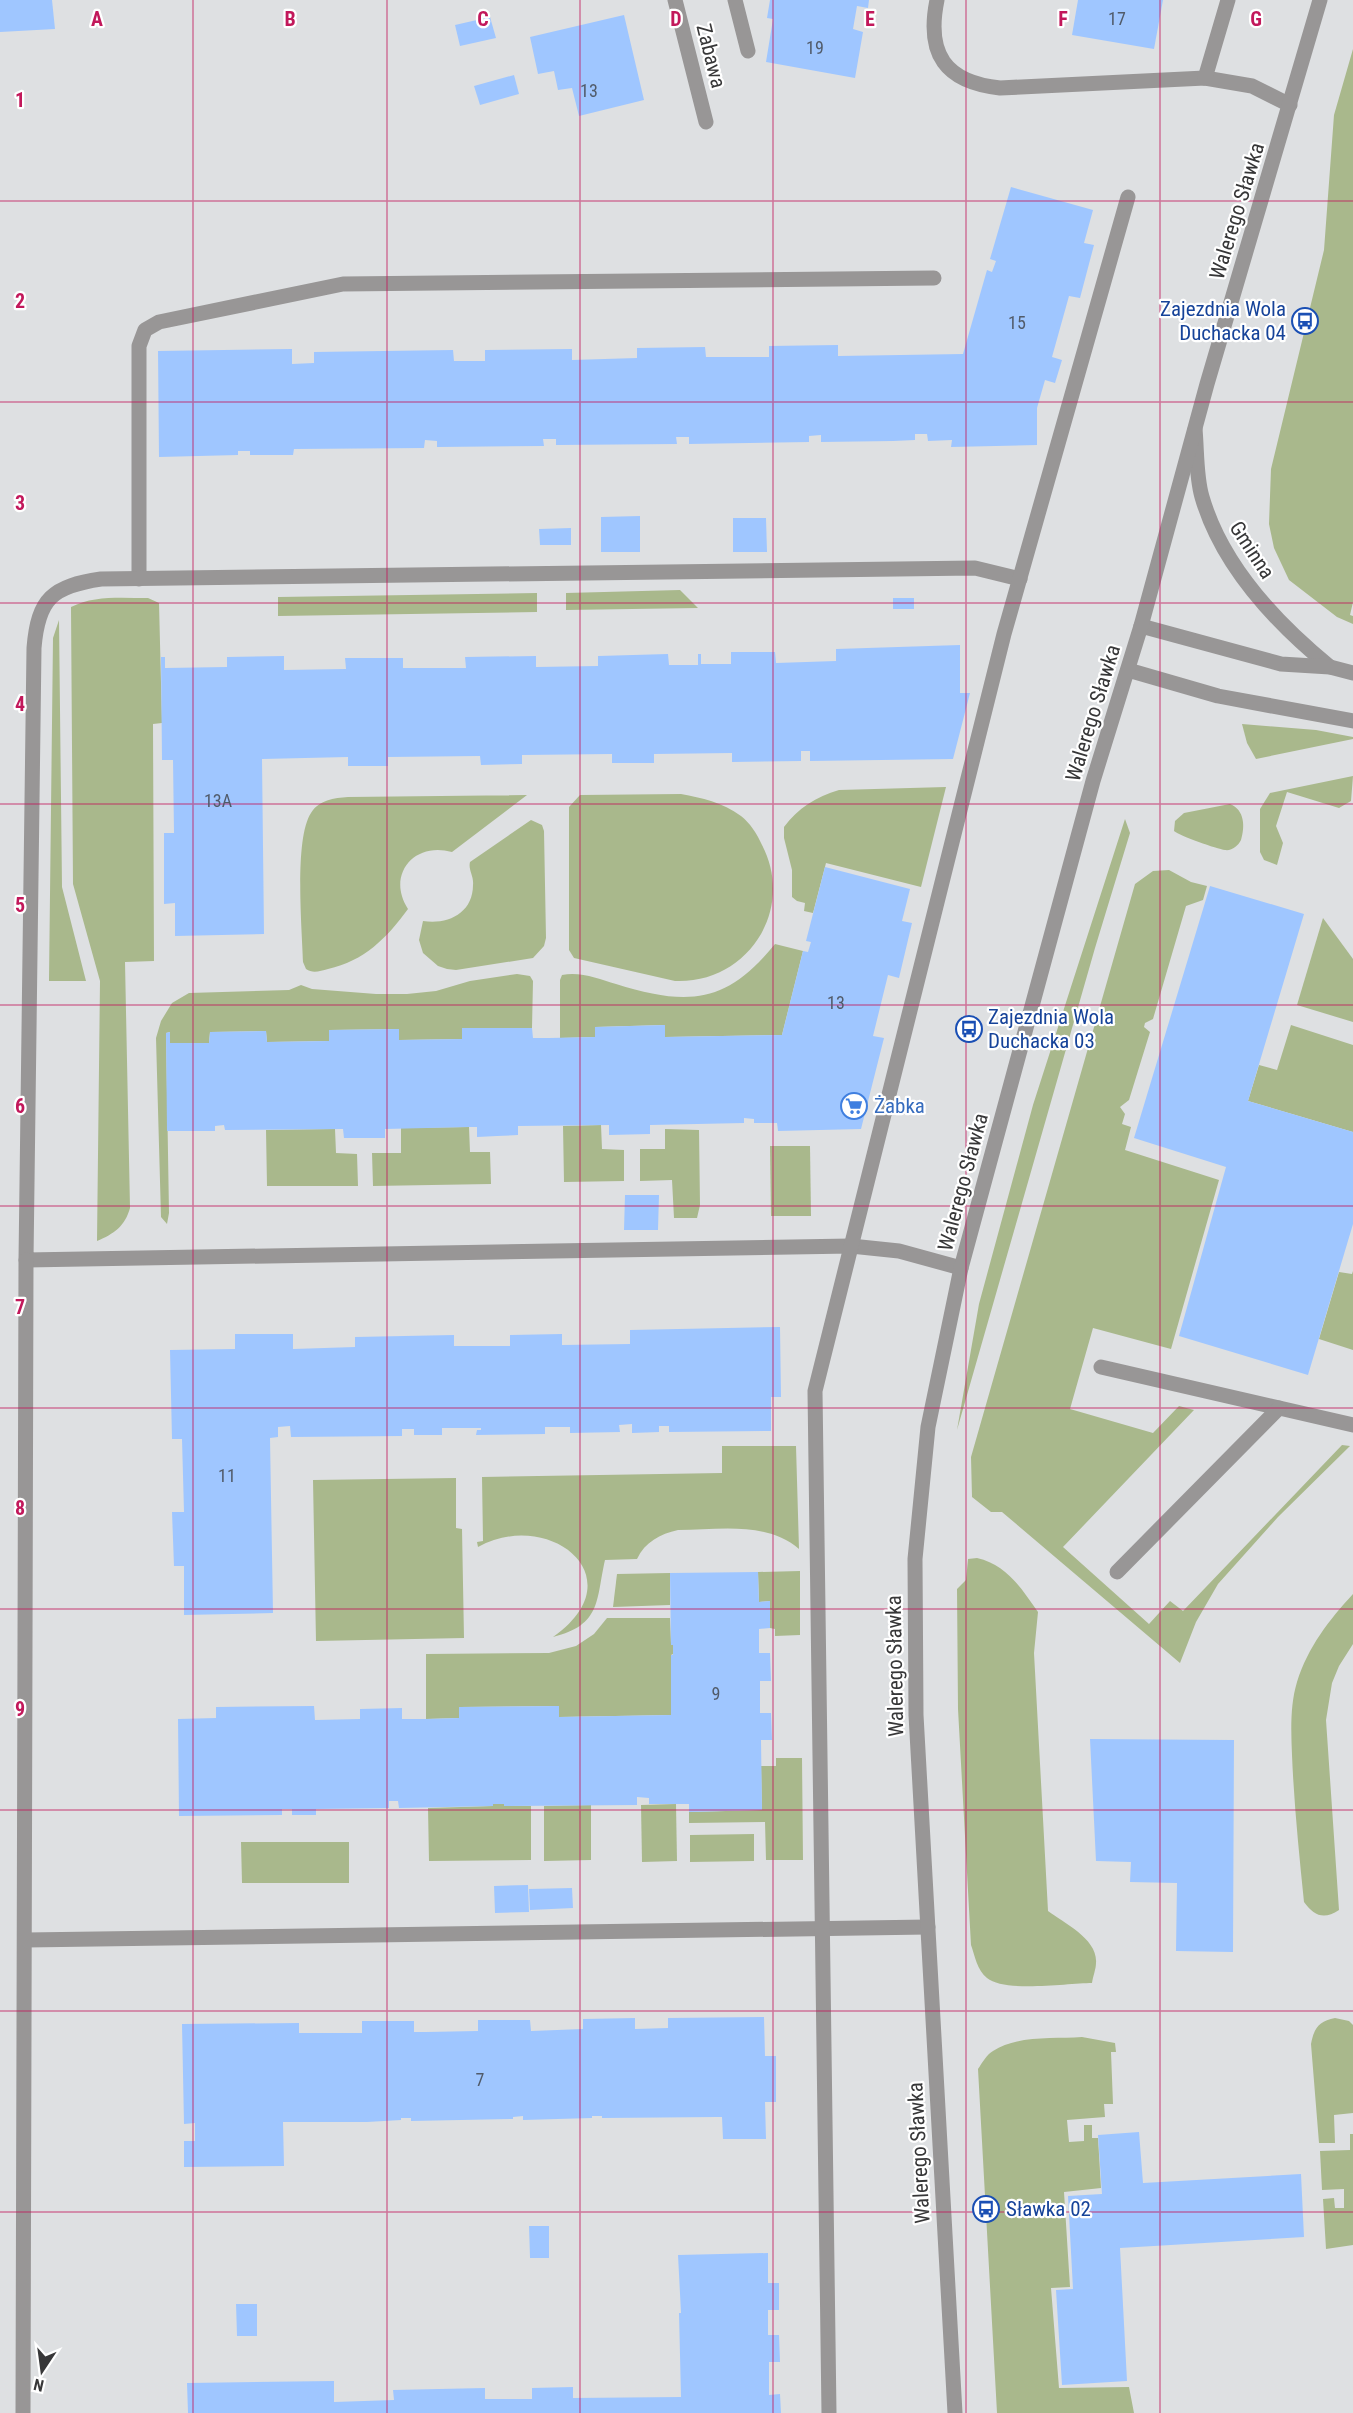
<svg xmlns="http://www.w3.org/2000/svg" width="1353" height="2413" viewBox="0 0 1353 2413" font-family="'Roboto Condensed',sans-serif">
	<rect width="100%" height="100%" fill="#dee0e2"/>
	<g fill="#a9b88c">
		<polygon points="1353,49 1353,602 1350,615 1353,616 1353,624 1337,617 1289,580 1274,548 1269,524 1271,469 1324,250 1334,115"/>
		<polygon points="680,590 698,608 566,610 566,593"/>
		<polygon points="537,593 537,612 278,616 278,597"/>
		<path d="M 148,598 L 159,603 L 162,723 L 153,724 L 154,961 L 125,962 L 130,1208 C 125,1226 114,1234 97,1241 L 100,981 L 73,884 L 71,607 C 94,595 122,598 148,598 Z"/>
		<polygon points="59,620 62,887 86,981 49,981 53,638"/>
		<polygon points="1242,724 1316,730 1353,737 1353,739 1256,759 1247,743"/>
		<polygon points="1353,776 1351,801 1339,808 1287,792 1276,826 1283,843 1277,865 1264,860 1260,852 1260,809 1270,793"/>
		<path d="M 946,787 L 921,887 L 826,863 L 813,913 L 804,911 L 805,903 L 797,901 L 792,897 L 792,870 L 784,838 L 784,827 C 798,808 816,797 839,790 Z"/>
		<path d="M 681,794 C 702,798 722,802 741,816 C 750,823 757,834 762,845 C 796,910 747,984 675,981 L 574,958 L 569,950 L 569,807 L 580,795 Z"/>
		<path d="M 527,795 L 452,852 C 414,841 386,875 408,909 C 387,938 364,961 328,969 C 320,971 313,974 306,969 L 303,962 C 302,928 294,839 311,813 C 319,800 334,798 348,797 Z"/>
		<path d="M 1230,804 C 1245,810 1245,827 1241,840 C 1238,846 1232,851 1225,850 C 1217,849 1180,836 1174,831 L 1175,821 L 1184,813 Z"/>
		<polygon points="1125,819 1130,833 1095,948 957,1430 979,1304 1033,1105"/>
		<path d="M 531,820 L 542,825 L 544,831 L 546,938 L 544,946 L 533,958 L 456,970 L 447,969 L 438,966 L 423,953 L 419,940 L 423,921 C 448,925 473,913 473,885 C 474,876 468,870 470,862 Z"/>
		<polygon points="1169,870 1191,882 1207,886 1203,900 1186,906 1153,1019 1145,1023 1144,1027 1150,1032 1129,1100 1120,1107 1125,1114 1122,1124 1131,1127 1125,1150 1219,1180 1171,1349 1093,1328 1070,1409 1153,1433 1179,1406 1194,1410 1063,1547 1149,1624 1170,1601 1183,1611 1342,1445 1350,1446 1278,1517 1218,1584 1196,1622 1180,1663 1002,1512 991,1512 972,1497 971,1457 1135,884 1153,871"/>
		<polygon points="1323,918 1353,959 1353,1022 1297,1005"/>
		<path d="M 775,944 L 803,951 L 782,1035 L 665,1037 L 664,1025 L 595,1027 L 595,1037 L 560,1038 L 560,980 L 562,975 C 580,971 599,979 616,984 C 687,1006 726,1005 775,944 Z"/>
		<polygon points="517,974 530,976 533,981 532,1028 463,1028 462,1039 399,1040 399,1029 329,1030 329,1041 267,1042 266,1031 210,1032 209,1043 170,1043 170,1032 166,1033 169,1213 167,1224 161,1217 156,1038 161,1021 172,1003 189,993 289,990 301,985 312,989 376,994 407,994 436,991 470,981"/>
		<polygon points="1291,1025 1353,1045 1353,1132 1248,1101 1259,1065 1277,1070"/>
		<polygon points="601,1125 602,1149 624,1150 624,1181 564,1182 563,1126"/>
		<polygon points="469,1127 470,1152 490,1152 491,1184 373,1186 372,1153 401,1153 401,1128"/>
		<polygon points="335,1129 336,1153 357,1154 358,1186 267,1186 266,1130"/>
		<polygon points="665,1129 699,1130 700,1205 697,1218 674,1218 672,1180 640,1181 640,1149 665,1149"/>
		<polygon points="770,1146 810,1146 811,1216 771,1216"/>
		<polygon points="1353,1271 1353,1350 1319,1339 1339,1272 1352,1274"/>
		<path d="M 722,1446 L 796,1446 L 799,1549 C 766,1521 719,1530 678,1530 C 660,1534 645,1542 637,1559 L 605,1560 C 596,1599 602,1625 553,1637 C 638,1577 548,1508 478,1547 L 477,1542 L 483,1541 L 482,1477 L 722,1473 Z"/>
		<polygon points="456,1478 456,1528 462,1529 464,1638 316,1641 313,1480"/>
		<path d="M 977,1558 C 1007,1565 1021,1588 1038,1612 L 1034,1653 L 1048,1911 C 1064,1923 1098,1939 1096,1963 C 1096,1969 1093,1976 1092,1983 C 1068,1983 1005,1993 987,1978 C 977,1970 975,1956 971,1945 L 958,1709 L 957,1589 L 966,1580 L 968,1559 Z"/>
		<polygon points="800,1571 800,1635 775,1636 775,1629 770,1628 770,1601 759,1602 758,1572"/>
		<polygon points="670,1573 670,1605 613,1607 617,1574"/>
		<path d="M 1353,1594 L 1353,1644 L 1339,1666 L 1332,1683 L 1326,1720 L 1339,1910 C 1324,1920 1314,1916 1304,1902 C 1299,1853 1294,1804 1292,1755 C 1291,1731 1290,1705 1297,1682 C 1308,1647 1329,1620 1353,1594 Z"/>
		<polygon points="607,1618 670,1618 671,1644 673,1645 673,1654 671,1655 671,1715 559,1717 558,1706 459,1707 459,1718 426,1719 426,1654 549,1653 576,1646 594,1634"/>
		<polygon points="776,1758 802,1758 803,1860 766,1860 765,1822 689,1823 689,1812 762,1810 761,1766 776,1766"/>
		<polygon points="493,1804 504,1804 504,1806 531,1806 531,1860 429,1861 428,1808 493,1806"/>
		<polygon points="676,1804 677,1861 642,1862 641,1805"/>
		<polygon points="591,1805 591,1860 544,1861 544,1806"/>
		<polygon points="754,1834 754,1861 690,1862 690,1835"/>
		<polygon points="241,1842 349,1842 349,1883 242,1883"/>
		<path d="M 1335,2018 L 1349,2021 L 1353,2025 L 1353,2113 L 1334,2115 L 1335,2143 L 1319,2143 L 1311,2044 C 1314,2028 1319,2021 1335,2018 Z"/>
		<path d="M 1082,2037 L 1115,2043 L 1116,2052 L 1111,2052 L 1113,2104 L 1104,2104 L 1105,2117 L 1067,2120 L 1069,2142 L 1084,2141 L 1084,2125 L 1092,2125 L 1092,2138 L 1098,2138 L 1101,2188 L 1064,2192 L 1070,2287 L 1051,2288 L 1059,2388 L 1129,2387 L 1134,2413 L 997,2413 L 978,2069 C 982,2063 987,2054 993,2051 C 1017,2035 1054,2039 1082,2037 Z"/>
		<polygon points="1350,2134 1353,2134 1353,2245 1326,2249 1323,2199 1334,2198 1335,2208 1344,2208 1344,2189 1322,2190 1320,2151 1350,2150"/>
	</g>
	<g fill="#9fc6ff">
		<polygon points="0,0 52,0 55,29 0,32"/>
		<polygon points="770,0 869,0 868,8 857,6 853,29 863,32 855,78 766,62 773,19 767,18"/>
		<polygon points="1078,0 1163,0 1154,49 1072,35"/>
		<polygon points="624,15 644,100 579,116 572,88 558,90 554,71 538,74 530,37"/>
		<polygon points="490,17 496,38 460,46 455,25"/>
		<polygon points="514,75 519,94 480,105 474,86"/>
		<polygon points="1011,187 1093,210 1084,243 1094,245 1080,298 1069,296 1052,357 1062,360 1055,383 1045,380 1037,408 1037,445 951,447 952,440 928,441 927,434 915,434 915,440 893,441 821,442 821,435 809,436 809,442 689,444 689,437 676,437 677,444 556,445 556,439 543,439 544,446 437,447 437,441 425,440 424,448 294,449 293,455 250,455 250,451 238,451 238,455 159,457 158,351 292,349 292,364 314,363 314,352 453,350 454,361 485,361 485,350 572,349 572,360 637,358 637,348 705,347 706,357 769,357 769,346 838,345 838,356 963,354 987,270 992,272 996,261 990,259"/>
		<polygon points="640,516 640,552 601,552 601,517"/>
		<polygon points="733,518 766,518 767,552 733,552"/>
		<polygon points="571,528 571,545 540,545 539,529"/>
		<rect x="893" y="598" width="21" height="11"/>
		<polygon points="960,645 960,693 970,693 953,759 810,761 810,751 801,751 801,761 732,762 732,753 654,754 654,763 612,763 612,754 522,755 522,764 481,765 480,756 388,757 388,766 348,766 348,757 262,759 264,934 175,936 175,903 164,904 164,833 174,833 173,760 162,760 161,657 165,657 165,668 227,667 227,657 284,656 284,670 346,669 345,658 403,658 403,668 466,668 465,657 536,656 536,667 598,666 598,656 668,654 669,665 698,665 698,654 701,654 701,664 731,664 731,652 775,652 776,663 836,661 836,649"/>
		<polygon points="825,867 910,889 902,921 912,923 899,978 888,975 873,1036 884,1038 861,1129 778,1131 777,1123 754,1123 754,1119 744,1118 744,1123 650,1125 650,1134 609,1135 609,1125 518,1126 518,1135 497,1136 477,1137 477,1127 469,1127 385,1129 385,1138 344,1138 343,1129 225,1130 224,1125 215,1126 215,1131 167,1131 166,1033 170,1032 170,1043 209,1043 210,1032 266,1031 267,1042 329,1041 329,1030 399,1029 399,1040 462,1039 462,1028 532,1028 533,1038 549,1038 595,1037 595,1027 665,1025 665,1037 782,1035 803,951 808,952 811,942 806,941"/>
		<polygon points="1210,886 1304,914 1248,1101 1353,1132 1353,1224 1308,1375 1179,1336 1226,1167 1134,1138"/>
		<polygon points="625,1195 659,1195 658,1230 624,1230"/>
		<polygon points="780,1327 781,1397 771,1397 771,1431 669,1432 669,1426 659,1426 659,1432 632,1433 632,1424 619,1425 620,1432 570,1433 570,1427 545,1427 545,1434 476,1435 477,1430 481,1430 481,1428 442,1428 442,1435 414,1435 414,1429 402,1429 402,1436 291,1437 290,1426 278,1427 278,1437 270,1438 273,1613 184,1615 184,1566 174,1566 172,1512 184,1512 182,1439 172,1439 170,1350 235,1349 235,1334 293,1334 293,1349 355,1347 355,1337 454,1335 454,1346 510,1346 510,1335 562,1334 562,1345 630,1344 630,1330"/>
		<polygon points="758,1572 759,1602 770,1601 770,1628 759,1629 759,1653 770,1653 771,1681 760,1681 760,1713 771,1713 772,1740 761,1740 762,1810 689,1812 689,1804 649,1804 649,1798 637,1797 637,1805 504,1806 504,1804 493,1804 493,1806 399,1808 398,1801 389,1801 389,1808 316,1809 316,1815 292,1815 292,1809 282,1809 282,1815 179,1816 178,1719 216,1718 216,1707 314,1706 315,1720 360,1719 360,1709 402,1708 402,1719 426,1719 459,1718 459,1707 559,1706 559,1717 671,1715 671,1655 673,1655 673,1645 671,1645 670,1573"/>
		<polygon points="1090,1739 1234,1740 1233,1952 1176,1951 1177,1883 1130,1882 1131,1862 1096,1861"/>
		<polygon points="528,1885 529,1912 495,1913 494,1886"/>
		<polygon points="572,1888 573,1908 530,1910 529,1889"/>
		<polygon points="764,2017 765,2056 776,2056 776,2102 765,2102 766,2139 723,2139 722,2117 717,2117 602,2118 602,2116 592,2116 592,2118 523,2120 523,2116 513,2117 513,2119 411,2121 411,2118 401,2118 401,2120 367,2122 283,2122 284,2166 184,2167 184,2141 195,2141 195,2123 184,2124 182,2024 299,2023 299,2033 362,2033 362,2021 414,2021 414,2032 426,2032 478,2031 478,2020 530,2020 531,2031 583,2029 583,2019 635,2018 635,2029 668,2028 668,2018"/>
		<polygon points="1139,2132 1143,2183 1301,2174 1304,2237 1120,2248 1127,2381 1062,2385 1056,2290 1073,2289 1068,2196 1102,2194 1098,2135"/>
		<polygon points="529,2226 549,2226 549,2258 530,2258"/>
		<polygon points="768,2253 768,2283 779,2283 779,2310 768,2310 768,2335 779,2335 780,2362 769,2362 769,2395 780,2394 781,2413 188,2413 187,2383 334,2381 334,2402 394,2400 393,2390 485,2388 485,2399 532,2399 532,2388 573,2387 573,2398 681,2397 679,2313 681,2313 678,2255"/>
		<polygon points="236,2304 257,2304 257,2336 237,2336"/>
	</g>
	<g fill="none" stroke-linecap="round" stroke-linejoin="round">
		<g stroke="#989696" stroke-width="15">
			<polyline points="735,0 748,51"/>
			<path d="M 937,0 C 926,54 945,82 1000,88 L 1205,78 L 1252,86 L 1290,105"/>
			<polyline points="1205,78 1228,0"/>
			<polyline points="1101,1367 1353,1425"/>
			<polyline points="1117,1572 1279,1408"/>
		</g>
		<g stroke="#989696" stroke-width="15">
			<polyline points="675,0 706,122"/>
			<path d="M 1195,429 C 1197,451 1196,477 1202,497 C 1222,566 1276,623 1330,667"/>
			<polyline points="139,579 139,346 145,330 159,322 343,284 934,278"/>
			<polyline points="1141,626 1281,664 1330,667 1353,673"/>
			<polyline points="1128,670 1218,696 1353,721"/>
			<path d="M 961,1268 L 899,1251 L 851,1246 L 26,1260 L 34,648 C 38,598 53,586 101,579 L 975,568 L 1020,579"/>
			<polyline points="26,1940 928,1927"/>
			<polyline points="23,2413 26,1260"/>
			<polyline points="829,2413 815,1391 1004,634 1128,197"/>
		</g>
		<polyline stroke="#989696" stroke-width="15" points="955,2413 916,1715 915,1559 928,1427 961,1268 1093,781 1141,626 1207,384 1320,0"/>
	</g>
	<path fill="none" stroke="#c2185b" stroke-width="1.5" stroke-opacity="0.55" d="M 193,0 L 193,2413M 387,0 L 387,2413M 580,0 L 580,2413M 773,0 L 773,2413M 966,0 L 966,2413M 1160,0 L 1160,2413M 0,201 L 1353,201M 0,402 L 1353,402M 0,603 L 1353,603M 0,804 L 1353,804M 0,1005 L 1353,1005M 0,1206 L 1353,1206M 0,1408 L 1353,1408M 0,1609 L 1353,1609M 0,1810 L 1353,1810M 0,2011 L 1353,2011M 0,2212 L 1353,2212"/>
	<defs>
		<symbol id="bus-ring" viewBox="-11 -11 22 22"><circle r="9.5" fill="#fff" stroke="#1a4fb4" stroke-width="1.5"/><path d="M-5-6H5V4H4V6H2V4H-2V6H-4V4H-5ZM-3.5-4V0h7V-4ZM-3.5 1.2v1.5H-2V1.2ZM2 1.2v1.5H3.5V1.2Z" fill="#1a4fb4"/></symbol>
		<symbol id="supermarket-ring" viewBox="-11 -11 22 22"><circle r="9.5" fill="#fff" stroke="#3f7fe0" stroke-width="1.5"/><path d="M-6-5.5h2.5l.6 2H6L4.5 2H-2.5L-4.4-4H-6ZM-1.5 3.2a1.3 1.3 0 1 0 .1 0ZM3 3.2a1.3 1.3 0 1 0 .1 0Z" fill="#3f7fe0"/></symbol>
	</defs>
	<g fill-rule="evenodd">
		<use href="#bus-ring" x="1290" y="306" width="30" height="30"/>
		<use href="#bus-ring" x="954" y="1014" width="30" height="30"/>
		<use href="#supermarket-ring" x="839" y="1091" width="30" height="30"/>
		<use href="#bus-ring" x="971" y="2194" width="30" height="30"/>
	</g>
	<g text-anchor="middle" dominant-baseline="central" stroke-width="4.5" stroke-linejoin="round" paint-order="stroke">
		<g font-size="18" fill="#515b6a">
			<text x="1117" y="18">17</text>
			<text x="815" y="47">19</text>
			<text x="589" y="90">13</text>
			<text x="1017" y="322">15</text>
			<text x="218" y="800">13A</text>
			<text x="836" y="1002">13</text>
			<text x="227" y="1475">11</text>
			<text x="716" y="1693">9</text>
			<text x="480" y="2079">7</text>
		</g>
		<g font-size="21" fill="#373738" stroke="#fff">
			<text transform="translate(711 56) rotate(76)">Zabawa</text>
			<text transform="translate(1237 211) rotate(-73)">Walerego Sławka</text>
			<text transform="translate(1252 550) rotate(57)">Gminna</text>
			<text transform="translate(1093 713) rotate(-73)">Walerego Sławka</text>
			<text transform="translate(963 1182) rotate(-75)">Walerego Sławka</text>
			<text transform="translate(895 1666) rotate(-91)">Walerego Sławka</text>
			<text transform="translate(919 2153) rotate(-93)">Walerego Sławka</text>
		</g>
		<g font-size="21" fill="#164399" stroke="#fff" text-anchor="start">
			<text x="1286" y="309" text-anchor="end">Zajezdnia Wola<tspan x="1286" dy="24">Duchacka 04</tspan></text>
			<text x="988" y="1017">Zajezdnia Wola<tspan x="988" dy="24">Duchacka 03</tspan></text>
			<text x="1006" y="2209">Sławka 02</text>
		</g>
		<g font-size="21" fill="#366cbe" stroke="#fff" text-anchor="start">
			<text x="874" y="1106">Żabka</text>
		</g>
	</g>
	<g font-size="20" text-anchor="middle" font-weight="bold" fill="#c2185b" stroke="#fff" stroke-width="4.5" stroke-linejoin="round" paint-order="stroke">
		<text x="97" y="26">A</text>
		<text x="290" y="26">B</text>
		<text x="483" y="26">C</text>
		<text x="676" y="26">D</text>
		<text x="870" y="26">E</text>
		<text x="1063" y="26">F</text>
		<text x="1256" y="26">G</text>
		<text x="20" y="107">1</text>
		<text x="20" y="308">2</text>
		<text x="20" y="510">3</text>
		<text x="20" y="711">4</text>
		<text x="20" y="912">5</text>
		<text x="20" y="1113">6</text>
		<text x="20" y="1314">7</text>
		<text x="20" y="1515">8</text>
		<text x="20" y="1716">9</text>
	</g>
	<g transform="translate(42 2371) rotate(193)" stroke="#ffffff" stroke-width="4.5" paint-order="stroke">
	<path d="M0-4.5L10 22L0 15L-10 22Z" fill="#373738"/>
	<text y="-9" font-size="16" font-weight="bold" text-anchor="middle" fill="#373738">N</text>
	</g>
</svg>
